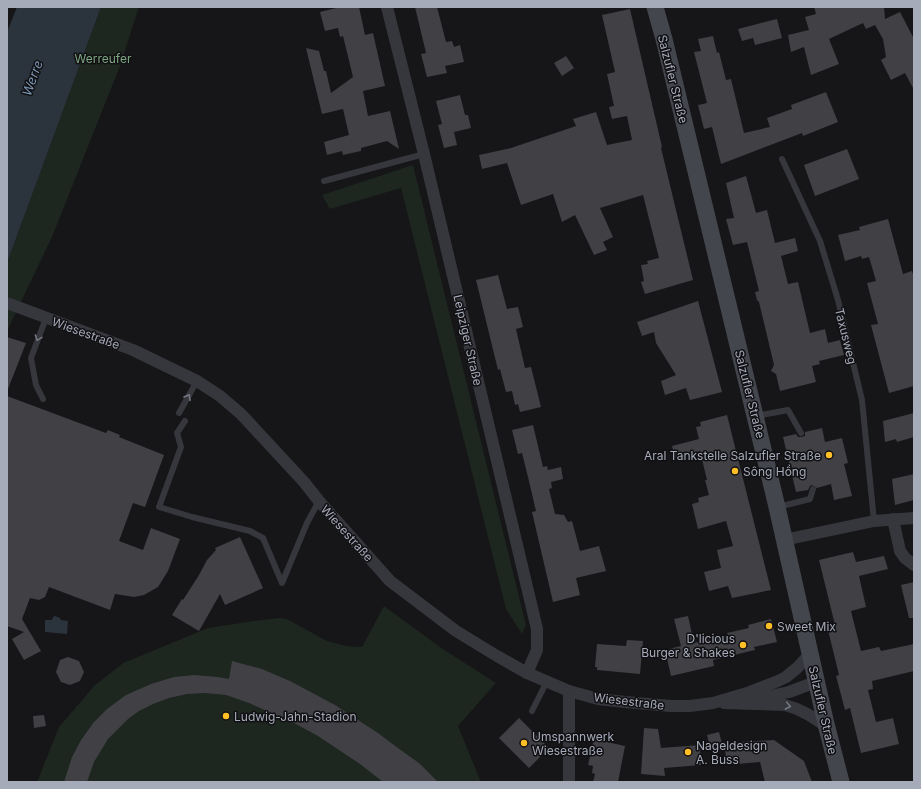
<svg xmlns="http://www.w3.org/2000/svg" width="921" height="789" viewBox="0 0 921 789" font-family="Inter,sans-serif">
	<rect width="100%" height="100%" fill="#161518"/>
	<g fill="#1d261f">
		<polygon points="101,7 139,7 120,66 52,237 7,331 7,263"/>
		<polygon points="413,165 526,625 522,634 506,609 401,188 330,209 322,195"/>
		<polygon points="384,606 440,647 496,683 458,726 481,782 37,782 59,727 94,686 123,663 208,628 253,621 278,618 287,619 327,641 346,646 362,647"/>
	</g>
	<g fill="#2b343c">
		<polygon points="17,7 101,7 7,263 7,32"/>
		<polygon points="55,616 60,618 61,620 68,621 67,634 45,632 45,620 52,620 53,617"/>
	</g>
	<g fill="#404045">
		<polygon points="340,7 359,7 365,35 373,33 385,86 363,91 368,116 390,111 399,149 387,141 361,148 361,151 343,155 342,151 327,155 324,142 349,135 343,109 322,114 306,48 319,51 324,71 326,71 331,93 353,77 343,36 340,37 338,28 325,31 320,12"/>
		<polygon points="415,7 437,7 446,42 452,41 454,47 460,45 464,62 445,66 447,73 427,77 421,54 426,53"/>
		<polygon points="814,7 884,7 885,19 900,12 914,39 914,90 905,73 891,80 881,60 886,57 883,39 875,25 866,29 863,23 829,39 839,64 811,75 804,47 791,52 788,35 809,30 805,17 816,14"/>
		<polygon points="630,9 662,147 661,148 693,280 645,294 641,282 644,281 641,265 648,264 647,261 659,258 643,195 600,208 613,237 603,242 607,250 594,255 575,215 562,222 553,194 521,205 507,163 482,169 479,155 511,148 576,126 573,119 596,112 607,145 632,140 627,116 612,119 609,107 614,106 607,74 615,72 602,15"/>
		<polygon points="777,19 782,38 755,45 753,38 742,41 738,29"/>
		<polygon points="713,36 717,53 719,52 726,80 731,79 744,133 770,127 767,118 792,109 791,105 826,92 838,122 803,136 802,133 721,164 712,127 704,129 698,105 707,103 694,52 701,51 698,39"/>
		<polygon points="566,56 574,68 562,76 554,63"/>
		<polygon points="460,95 465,115 468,115 471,128 454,132 457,145 444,148 438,125 442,124 436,101"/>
		<polygon points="847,149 859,179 815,196 804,165"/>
		<polygon points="746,176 756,213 767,210 775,243 795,238 798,251 781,256 788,284 798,282 810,333 825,329 828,343 840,340 844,355 819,361 820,364 812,366 816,382 780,391 776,374 771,371 774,365 759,302 757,300 755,292 759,291 747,242 733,245 726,219 734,218 726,183"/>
		<polygon points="888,219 903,274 912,271 914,278 914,386 889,393 871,325 878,324 867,283 876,281 869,257 862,259 861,256 845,261 838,235 860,230 859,227"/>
		<polygon points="498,275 507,309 518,307 523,327 516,329 525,368 531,367 541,407 520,412 518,404 515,405 512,391 506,392 500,369 498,370 476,280"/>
		<polygon points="698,301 722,392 690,400 686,388 665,395 661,381 676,375 656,343 654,332 642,336 637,322"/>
		<polygon points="7,337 26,343 8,389 7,389"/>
		<polygon points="7,396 106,433 108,430 120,435 119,437 164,455 145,507 133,503 119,541 143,550 151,528 180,539 168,571 158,587 144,595 134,597 115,594 110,610 49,587 45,597 39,600 30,598 22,619 41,651 24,660 12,639 24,632 7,626"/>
		<polygon points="914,413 914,437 897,442 896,439 885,442 883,421"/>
		<polygon points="727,415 771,590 732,598 728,586 709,591 704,572 721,568 717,550 733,546 726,521 698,529 692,504 699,502 698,498 709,495 705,480 707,480 700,451 675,458 672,446 699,439 696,427 701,426 700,422"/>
		<polygon points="533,425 543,467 547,466 548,470 561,467 563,479 551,482 552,488 549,489 555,514 564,515 568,522 572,521 580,551 599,546 606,571 576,578 580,595 553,602 532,512 536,511 528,477 522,453 518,454 512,430"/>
		<polygon points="822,428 825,442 842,438 848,463 844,464 852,496 834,500 831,484 817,488 812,485 810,486 808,490 796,492 783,437 796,434 798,437 801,437 805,436 805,432"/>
		<polygon points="914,474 914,500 895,505 892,479"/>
		<polygon points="240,537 263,588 225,605 220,594 199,631 172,615 182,599 183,600 199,575 207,560 216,550 215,548"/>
		<polygon points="853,552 856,562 884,556 888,569 859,576 866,607 851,611 861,651 879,647 881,651 914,644 914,671 872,681 873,689 868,690 876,722 893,718 899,744 861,753 850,708 845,710 836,676 839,675 828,630 836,629 819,560"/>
		<polygon points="914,582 914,618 909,618 901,585"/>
		<polygon points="688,616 694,643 728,635 727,633 749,628 748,625 771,619 777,642 754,647 755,650 713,660 714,666 671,676 665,650 681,646 674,619"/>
		<polygon points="627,640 643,641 640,674 597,670 597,667 595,667 597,644 626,646"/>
		<polygon points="68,657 79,661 84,672 80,681 70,685 61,682 56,672 60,660"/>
		<polygon points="232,661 262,669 290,681 335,705 378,733 398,748 419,763 438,782 383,782 360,764 318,736 296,724 249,703 226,695 205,693 187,694 169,698 153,704 139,711 128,719 108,739 94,762 87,782 64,782 72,757 81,740 94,722 107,709 126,695 151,684 174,677 194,675 218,677 229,679"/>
		<polygon points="44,715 46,726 34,728 33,716"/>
		<polygon points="519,718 549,748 529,768 499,738"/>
		<polygon points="644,728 658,729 661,748 700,745 701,765 664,768 665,776 641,774"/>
		<polygon points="719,732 722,744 710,747 707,735"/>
		<polygon points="594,739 625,746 618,782 593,782 595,774 592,773 593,766 588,765"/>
		<polygon points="774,740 804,761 812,782 765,782 760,762 726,765 725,743"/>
	</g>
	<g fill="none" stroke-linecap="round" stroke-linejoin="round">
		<g stroke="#36373d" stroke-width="6">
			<polyline points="782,159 820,241 838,300 862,400 874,521"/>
			<polyline points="324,181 424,154"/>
			<polyline points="43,399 36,385 31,358 46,318"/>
			<polyline points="179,413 197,381"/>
			<polyline points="756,416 788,410 801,433"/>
			<polyline points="185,421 177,433 181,447 159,507 192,517 250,531 263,538 282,583 307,523 319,501"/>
			<polyline points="778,507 810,499 813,489"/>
			<polyline points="532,711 547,681"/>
		</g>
		<g stroke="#36373d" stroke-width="12">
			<polyline points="387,7 424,154 537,629 537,650 527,673"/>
			<polyline points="7,303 133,350 197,381 220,396 241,414 304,482 319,501 390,581 456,631 497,656 527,673 569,691 598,699 625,702 671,706 690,706 713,703 747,693 778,681 786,677 797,668 810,654"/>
			<polyline points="893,519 900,551 905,558 914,565"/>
			<polyline points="784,540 874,521 914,518"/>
			<polyline points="752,700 789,692 816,682"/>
			<path d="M 724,703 L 785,705 C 801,709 813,717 827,727"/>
			<polyline points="569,782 569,691"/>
		</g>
		<polyline stroke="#44464d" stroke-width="17" points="655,7 664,39 777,507 826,724 841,782"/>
	</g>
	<defs><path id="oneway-chevron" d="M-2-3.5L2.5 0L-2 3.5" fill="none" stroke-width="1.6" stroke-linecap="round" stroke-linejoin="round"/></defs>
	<g stroke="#747781">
		<use href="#oneway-chevron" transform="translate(38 338) rotate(110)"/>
		<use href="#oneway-chevron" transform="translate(188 397) rotate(-60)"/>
		<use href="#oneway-chevron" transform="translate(788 706) rotate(11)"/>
	</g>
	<g fill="#febf27" stroke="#111013" stroke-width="1.5">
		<circle cx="829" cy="455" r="4"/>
		<circle cx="735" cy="471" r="4"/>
		<circle cx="769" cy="626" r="4"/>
		<circle cx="743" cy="645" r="4"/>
		<circle cx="226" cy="716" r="4"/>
		<circle cx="524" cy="743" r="4"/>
		<circle cx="688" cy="752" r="4"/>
	</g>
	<g text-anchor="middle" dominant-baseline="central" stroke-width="3" stroke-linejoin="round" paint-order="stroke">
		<g font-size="12" fill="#7ca580" stroke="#111013">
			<text x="103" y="58">Werreufer</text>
		</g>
		<g font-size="12" fill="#a6abb9" stroke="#111013">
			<text transform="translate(673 79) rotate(76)">Salzufler Straße</text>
			<text transform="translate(86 333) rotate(20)">Wiesestraße</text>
			<text transform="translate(846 336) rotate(76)">Taxusweg</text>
			<text transform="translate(468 340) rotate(77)">Leipziger Straße</text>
			<text transform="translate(750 394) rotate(76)">Salzufler Straße</text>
			<text transform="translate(347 533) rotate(48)">Wiesestraße</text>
			<text transform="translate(629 701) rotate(7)">Wiesestraße</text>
			<text transform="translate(823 710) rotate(77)">Salzufler Straße</text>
		</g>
		<g font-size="12" fill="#a6abb9" stroke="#111013" text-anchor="start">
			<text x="821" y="455" text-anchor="end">Aral Tankstelle Salzufler Straße</text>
			<text x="743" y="471">Sông Hồng</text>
			<text x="777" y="626">Sweet Mix</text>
			<text x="735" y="638" text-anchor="end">D'licious<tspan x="735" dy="14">Burger &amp; Shakes</tspan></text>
			<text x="234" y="716">Ludwig-Jahn-Stadion</text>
			<text x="532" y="736">Umspannwerk<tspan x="532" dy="14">Wiesestraße</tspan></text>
			<text x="696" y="745">Nageldesign<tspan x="696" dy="14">A. Buss</tspan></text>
		</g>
		<g font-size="13" font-style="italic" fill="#7b98b6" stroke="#111013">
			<text transform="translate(32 78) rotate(-70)">Werre</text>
		</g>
	</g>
	<rect width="921" height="789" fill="none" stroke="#a6abb9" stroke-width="16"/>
</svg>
